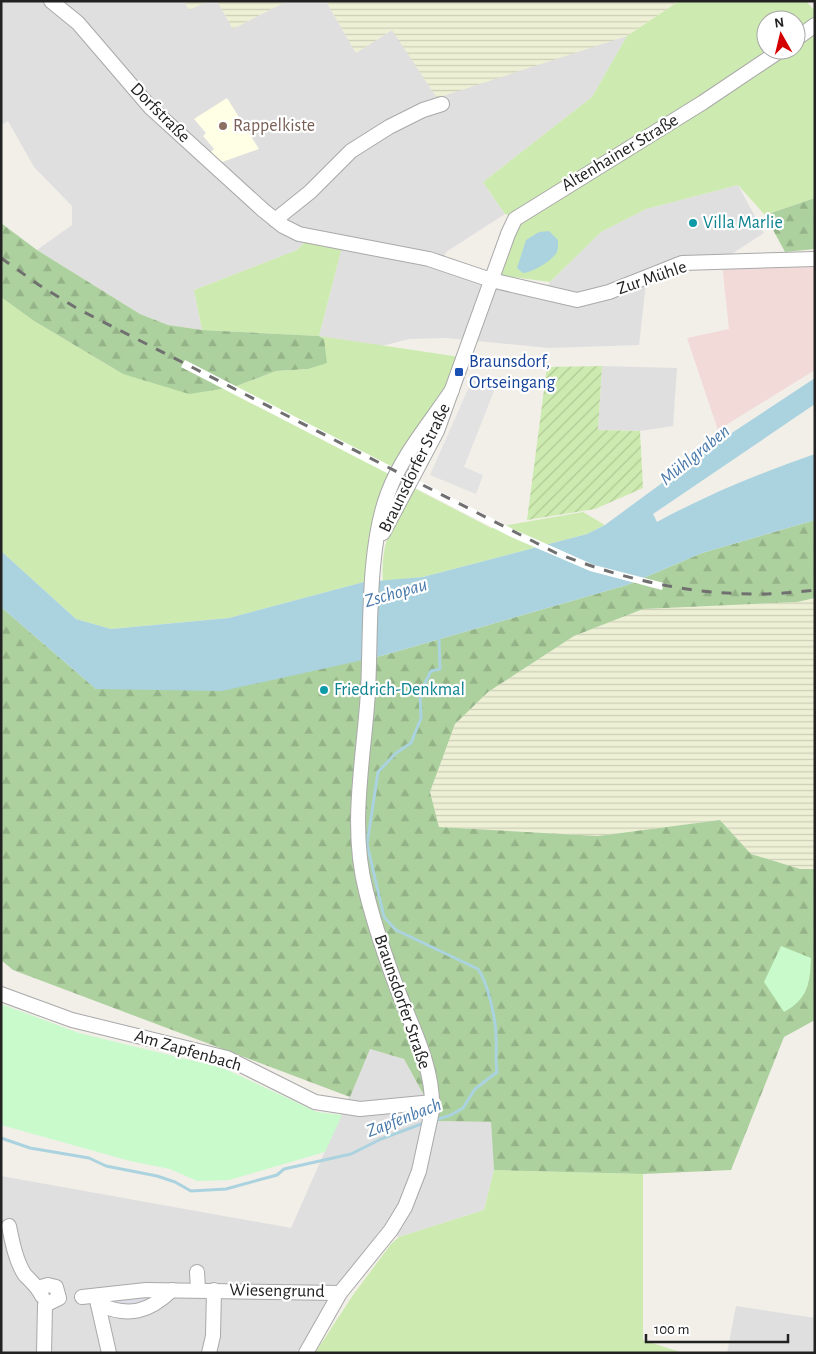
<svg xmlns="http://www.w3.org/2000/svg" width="816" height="1354" viewBox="0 0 816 1354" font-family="'Alegreya Sans',sans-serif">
	<defs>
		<pattern id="farmland-rules" width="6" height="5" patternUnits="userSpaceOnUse" patternTransform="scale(1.25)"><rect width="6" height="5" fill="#eef0d5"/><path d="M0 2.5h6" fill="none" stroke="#ccceb7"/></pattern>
		<pattern id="forest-firs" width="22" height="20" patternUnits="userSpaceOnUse" patternTransform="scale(1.25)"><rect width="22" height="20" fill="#add19e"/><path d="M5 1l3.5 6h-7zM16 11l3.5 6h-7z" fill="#95b388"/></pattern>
		<pattern id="garden-furrows" width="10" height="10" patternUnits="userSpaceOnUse" patternTransform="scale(1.25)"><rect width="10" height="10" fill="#cdebb0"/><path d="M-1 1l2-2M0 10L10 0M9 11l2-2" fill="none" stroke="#b0c997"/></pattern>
	</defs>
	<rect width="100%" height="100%" fill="#f2efe9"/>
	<g fill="#e0dfdf">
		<polygon points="1,1 184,1 189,10 208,1 217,1 233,29 287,1 326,1 356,53 392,30 597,45 627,36 592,97 483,182 505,214 446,252 439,268 540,300 550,282 601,232 646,209 738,185 764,233 730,255 647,274 639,345 549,348 446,338 409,339 382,346 319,336 342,247 306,241 297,250 194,290 202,330 168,325 140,314 37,250 72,225 72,206 34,167 8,121 1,125"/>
		<polygon points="602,366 677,368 673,426 640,431 598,430"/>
		<polygon points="370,1049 404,1059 438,1121 491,1122 494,1170 484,1210 399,1237 379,1232 296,1353 1,1353 1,1176 291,1228"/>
		<polygon points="736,1306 815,1318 815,1353 727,1353"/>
	</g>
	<polygon fill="#f2dad9" points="815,261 815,370 718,430 687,338 729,329 722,264"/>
	<polygon fill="#ffffe5" points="227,98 259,149 222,162 210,153 214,149 203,136 206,133 194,119"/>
	<g fill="url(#farmland-rules)">
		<polygon points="184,1 208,1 189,10"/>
		<polygon points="217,1 287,1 233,29"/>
		<polygon points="326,1 679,1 627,36 437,98 392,30 356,53"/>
		<polygon points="815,598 815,869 800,869 751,854 720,820 598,836 439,827 430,792 455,724 488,692 574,636 643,609 797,602"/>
	</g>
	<g fill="#cdebb0" fill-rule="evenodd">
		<path d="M 679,1 L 806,1 L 813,9 L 815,8 L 815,198 L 765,215 L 738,185 L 646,209 L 601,232 L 550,282 L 498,275 L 521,219 L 505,214 L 483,182 L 592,97 L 627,36 ZM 766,20 L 796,20 L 796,50 L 766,50 Z"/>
		<polygon points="306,241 342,247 319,336 460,357 442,398 417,434 370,545 364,582 229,618 111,629 76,619 1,551 1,297 34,321 123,374 234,387 276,371 308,369 324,339 319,336 202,330 194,290 297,250"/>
		<path d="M 412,487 L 491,528 L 583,512 L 605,525 L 587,534 L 423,577 L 383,581 C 380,541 394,521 412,487 Z"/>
		<polygon points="494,1170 643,1174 643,1340 683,1353 315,1353 353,1295 391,1244 399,1237 484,1210"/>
	</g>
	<g fill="url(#forest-firs)">
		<polygon points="815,198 815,249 785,252 765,215"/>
		<polygon points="1,223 37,250 140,314 168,325 202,330 319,336 324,339 327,363 308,369 276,371 234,387 189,394 123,374 34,321 1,297"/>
		<polygon points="815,520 815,598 797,602 643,609 574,636 488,692 455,724 430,792 439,827 598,836 720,820 751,854 800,869 815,869 815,1020 784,1037 731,1170 643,1174 494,1170 491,1122 438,1121 404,1059 370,1049 350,1097 13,970 1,960 1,607 96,689 381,656 627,585 702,553"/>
	</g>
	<g fill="#c8facc">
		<path d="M 781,946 L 811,958 C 810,983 808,999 784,1012 L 764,982 Z"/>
		<polygon points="1,1004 79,1033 223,1068 317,1112 342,1115 325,1152 229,1180 197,1181 170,1169 130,1161 1,1125"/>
	</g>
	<polygon fill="url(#garden-furrows)" points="602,366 598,430 640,431 643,488 595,509 527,520 547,367"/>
	<polygon fill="#e2e2e2" points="472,380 496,386 464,467 483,475 476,494 430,475"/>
	<polygon fill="#dddde8" points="166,1291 148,1309 108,1303 111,1299"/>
	<g fill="#aad3df">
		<path d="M 549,231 L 558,240 C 558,243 558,249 557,252 C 552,261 533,272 523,273 L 517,268 L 526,240 L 539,232 Z"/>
		<path d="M 815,378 L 815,404 L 653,514 L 657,522 C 708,494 760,473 815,454 L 815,520 L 702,553 L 627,585 L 381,656 L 222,691 L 96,689 L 1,607 L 1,551 L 76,619 L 111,629 L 229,618 L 364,582 L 423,577 L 587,534 L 605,525 L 715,444 Z"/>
	</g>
	<polygon fill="#fff" points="185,360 515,530 594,565 664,583 662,590 590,571 511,537 181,367"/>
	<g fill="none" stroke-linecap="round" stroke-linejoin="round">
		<g stroke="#aad3df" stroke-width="3">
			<path d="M 435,1120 L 451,1115 L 463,1108 L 475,1089 L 497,1072 C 495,1060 497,1049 496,1037 C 496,1020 488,983 478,969 L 396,930 L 384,917 L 367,844 L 378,772 L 396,753 L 411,743 L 421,718 L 420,693 L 431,671 L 440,669 L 439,637"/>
			<polyline points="1,1138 30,1148 89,1158 106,1166 157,1176 175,1182 191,1191 226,1189 277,1175 284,1169 351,1154 381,1139 424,1123"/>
		</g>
		<defs>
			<g id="minor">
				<polyline points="51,1 78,23 150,107 263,210 283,226 299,234 429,259 491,280 577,300 609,292 682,263 815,259"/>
				<polyline points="796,39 815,25"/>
				<polyline points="275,220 310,192 351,151 389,127 423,110 442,104"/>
				<polyline points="383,533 437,431 508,234 515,219 702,103 781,50"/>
				<polyline points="1,994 72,1020 227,1058 315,1102 360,1109 433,1102"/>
				<path d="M 9,1226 C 12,1241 16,1262 25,1275 C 32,1282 38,1287 42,1296"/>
				<polyline points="197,1272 198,1289"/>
				<polyline points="38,1288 48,1285 56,1287 59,1298 45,1305 44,1353"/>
				<polyline points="82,1297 146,1290 340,1293"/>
				<polyline points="97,1300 109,1353"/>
				<path d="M 98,1304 C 129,1318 149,1312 172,1290"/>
				<polyline points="209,1353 213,1336 214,1290"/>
				<path d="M 306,1353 L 340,1293 L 391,1230 L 405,1207 L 419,1171 L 432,1111 C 434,1071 415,1033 400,996 C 387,962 375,927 366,891 C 349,826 364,758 368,692 C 371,633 367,547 388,493 C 402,455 430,423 452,390"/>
			</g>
		</defs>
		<use href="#minor" stroke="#a9a9a9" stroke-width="16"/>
		<use href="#minor" stroke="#fff" stroke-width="14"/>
		<path stroke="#707070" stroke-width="3" stroke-dasharray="10 10" stroke-linecap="butt" d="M 1,258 L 39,285 L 78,309 L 556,553 C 639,586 725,602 815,590"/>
	</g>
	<circle fill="#8d6e63" stroke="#fff" stroke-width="2" cx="223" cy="126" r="5"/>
	<g fill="#0f9aa8" stroke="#fff" stroke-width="2">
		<circle cx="693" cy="223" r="5"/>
		<circle cx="324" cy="690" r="5"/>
	</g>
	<rect fill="#1a4fb4" stroke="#fff" stroke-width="2" x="454" y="367" width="10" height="10" rx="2.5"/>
	<g text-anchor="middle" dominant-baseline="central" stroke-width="4.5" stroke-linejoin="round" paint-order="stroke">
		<g font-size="18" fill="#222" stroke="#fff">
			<text transform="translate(160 113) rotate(45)">Dorfstraße</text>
			<text transform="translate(620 153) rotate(-31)">Altenhainer Straße</text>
			<text transform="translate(652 278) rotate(-19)">Zur Mühle</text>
			<text transform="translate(415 468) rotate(-64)">Braunsdorfer Straße</text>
			<text transform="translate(402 1002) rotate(71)">Braunsdorfer Straße</text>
			<text transform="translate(188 1051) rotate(16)">Am Zapfenbach</text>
			<text transform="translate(277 1291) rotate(1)">Wiesengrund</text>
		</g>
		<g font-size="18" fill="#785e54" stroke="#fff" text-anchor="start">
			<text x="233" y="126">Rappelkiste</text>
		</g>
		<g font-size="18" fill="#0d838f" stroke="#fff" text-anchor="start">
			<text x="703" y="223">Villa Marlie</text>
			<text x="334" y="690">Friedrich-Denkmal</text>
		</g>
		<g font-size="18" fill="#164399" stroke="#fff" text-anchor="start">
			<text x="469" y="362">Braunsdorf,<tspan x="469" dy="21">Ortseingang</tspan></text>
		</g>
		<g font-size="19" font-style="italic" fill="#4a7aab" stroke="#fff">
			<text transform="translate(695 455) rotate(-39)">Mühlgraben</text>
			<text transform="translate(396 593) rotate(-16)">Zschopau</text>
			<text transform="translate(404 1118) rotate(-21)">Zapfenbach</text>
		</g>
	</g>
	<rect width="816" height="1354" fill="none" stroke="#222222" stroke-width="5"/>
	<g transform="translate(781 35) rotate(352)"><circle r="24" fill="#ffffff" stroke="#a7a7a7"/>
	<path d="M0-4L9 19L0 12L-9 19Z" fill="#d40000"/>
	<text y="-8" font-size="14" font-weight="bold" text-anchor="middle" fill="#222222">N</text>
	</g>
	<path d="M646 1334v8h142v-8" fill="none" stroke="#222222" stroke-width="2.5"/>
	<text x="654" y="1334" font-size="15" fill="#222222" stroke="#ffffff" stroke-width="4" paint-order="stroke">100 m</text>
</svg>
